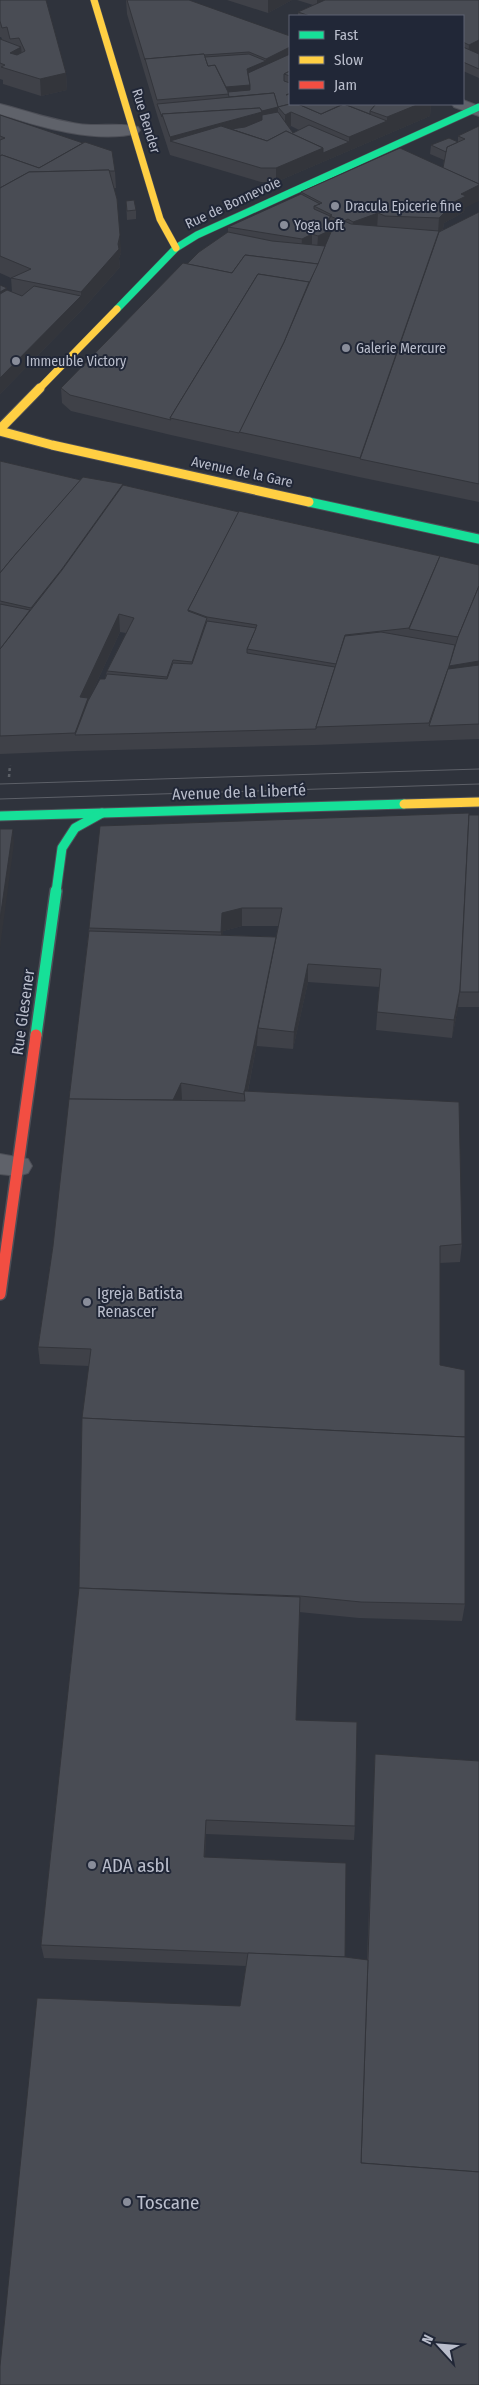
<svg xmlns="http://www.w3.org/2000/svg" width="479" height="2385" viewBox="0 0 479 2385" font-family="'Fira Sans Condensed',sans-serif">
	<rect width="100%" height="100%" fill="#2f333c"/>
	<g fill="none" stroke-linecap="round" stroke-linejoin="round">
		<defs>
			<g id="street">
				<polygon points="463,100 479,106 479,116 454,107 452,104 463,104"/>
				<path d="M 0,104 C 27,111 52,120 79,124 C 98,127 120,122 138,127 L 140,130 L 138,133 C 96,144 40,127 0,114 Z"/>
				<polygon points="0,1154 28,1159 32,1166 28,1173 18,1176 0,1174"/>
			</g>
			<polyline id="fast-far2" points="117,309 176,248 197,235 479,107"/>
			<g id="fast-far1">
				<polyline points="309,502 479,539"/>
				<polyline points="0,816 404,804"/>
				<polyline points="56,892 62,848 75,828 102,813"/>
			</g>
			<polyline id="fast" points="36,1035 56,891"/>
			<g id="slow-far1">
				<polyline points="94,0 160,219 176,248"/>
				<polyline points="39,389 117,309"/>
			</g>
			<g id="slow">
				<polyline points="0,429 40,388"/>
				<polyline points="0,431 52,445 309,502"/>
				<polyline points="404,804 479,802"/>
			</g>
			<polyline id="jam" points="0,1294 36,1035"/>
		</defs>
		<use href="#street" stroke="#4d4f57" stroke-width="2"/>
		<use href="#fast-far2" stroke="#4d4f57" stroke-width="8"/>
		<use href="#fast-far1" stroke="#4d4f57" stroke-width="11"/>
		<use href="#fast" stroke="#4d4f57" stroke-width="14"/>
		<use href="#slow-far1" stroke="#4d4f57" stroke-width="8"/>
		<use href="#slow" stroke="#4d4f57" stroke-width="11"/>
		<use href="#jam" stroke="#4d4f57" stroke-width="14"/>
		<polyline stroke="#5c6067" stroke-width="2.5" stroke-dasharray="3 3" stroke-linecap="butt" points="9,777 10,765"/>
		<use href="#street" fill="#5f626a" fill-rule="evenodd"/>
		<use href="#fast-far2" stroke="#16e098" stroke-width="7"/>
		<use href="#fast-far1" stroke="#16e098" stroke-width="9"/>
		<use href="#fast" stroke="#16e098" stroke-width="11"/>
		<use href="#slow-far1" stroke="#ffcf43" stroke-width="7"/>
		<use href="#slow" stroke="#ffcf43" stroke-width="9"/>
		<use href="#jam" stroke="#f24e42" stroke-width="11"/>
		<g stroke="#5d6068" stroke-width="1">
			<polyline points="0,784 479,769"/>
			<polyline points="0,799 479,784"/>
		</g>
	</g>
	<g fill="#3f4148" fill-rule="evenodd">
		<polygon points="0,0 66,73 67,90 41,96 3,84 3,80 0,79 0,39 2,39 1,37 0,37"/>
		<path d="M 126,0 L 290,36 L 290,104 L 431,104 L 430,116 L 276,182 L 261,182 L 170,155 L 158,118 L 127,14 ZM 291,126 L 299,130 L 293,133 L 289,127 Z"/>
		<polygon points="227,0 292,0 268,13"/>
		<polygon points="297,0 479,0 479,53 478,54 479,54 479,78 463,71 463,16 298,16 298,12 313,5"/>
		<polygon points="0,115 115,171 116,188 114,188 121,253 119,258 120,267 82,310 0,394 7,290 12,292 11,278 0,273"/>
		<polygon points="479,126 464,212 444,223 443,229 442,231 479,212 479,502 359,477 171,435 71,411 62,403 61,388 187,264 228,232 228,227 301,194 301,192 443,168 444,160 430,154 431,145 458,142 458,136"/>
		<polygon points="126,201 136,210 136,219 127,220"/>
		<path d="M 0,461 L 81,480 L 123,485 L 239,512 L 479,565 L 479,739 L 315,745 L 76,751 L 0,754 ZM 120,632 L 126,633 L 107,671 L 105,679 L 89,699 Z"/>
		<path d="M 469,815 L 479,815 L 479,1007 L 458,1007 L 452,1038 L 376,1030 L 379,987 L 308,982 L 293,1049 L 257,1046 L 257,1043 L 248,1091 L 462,1244 L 460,1262 L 440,1263 L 440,1365 L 465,1604 L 462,1621 L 359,1618 L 299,1612 L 296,1720 L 355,1826 L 354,1840 L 206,1834 L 205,1857 L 345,1957 L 367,1960 L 375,1754 L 479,2385 L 240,2006 L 246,1966 L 44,1958 L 41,1945 L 79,1588 L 89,1366 L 40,1364 L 38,1347 L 53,1246 L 89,928 ZM 242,926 L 278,926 L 276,937 L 222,935 L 223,931 Z"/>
	</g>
	<g fill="#33353b">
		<polygon points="268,0 292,0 268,13"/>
		<polygon points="317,0 329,0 317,6"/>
		<polygon points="479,40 479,53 468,58 469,45"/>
		<polygon points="21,47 23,64 10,53"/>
		<polygon points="290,47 290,63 248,82 247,69 266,61 266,59"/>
		<polygon points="66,73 67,90 41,96 40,79"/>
		<polygon points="250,85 250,98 229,94 224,87"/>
		<polygon points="419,104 431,104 430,116 276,182 276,168 323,148 349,142 349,137 387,121 387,117"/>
		<polygon points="278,107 278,121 262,129 170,141 170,137 260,111"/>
		<polygon points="291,112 291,126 285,129 285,115"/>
		<polygon points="479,185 479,201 465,208 464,212 444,223 443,229 438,233 439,218 442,208 461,194"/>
		<polygon points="378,213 377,229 352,238 353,222"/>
		<polygon points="330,218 329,231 335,228 334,242 317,251 318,236 324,221"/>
		<polygon points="312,234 312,249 301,254 302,239"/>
		<polygon points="120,235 121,253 119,258 120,267 82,310 0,394 0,378 81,296 81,292 118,244"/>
		<polygon points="7,288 8,305 0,309 0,292"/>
		<polygon points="119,614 120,632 88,701 75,735 80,697"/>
		<polygon points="479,661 479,680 429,726 449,666"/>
		<polygon points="13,829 14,844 0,948 0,919"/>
		<polygon points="242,908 242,926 223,931 221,950 221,932 222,913"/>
		<polygon points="276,937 258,1028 257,1043 245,1105 244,1093"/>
		<polygon points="308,964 308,982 293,1049 294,1032"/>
		<polygon points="460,989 458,1007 452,1038 454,1020"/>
		<polygon points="181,1083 182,1099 173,1118 172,1102"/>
		<polygon points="206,1820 206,1834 204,1871 204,1857"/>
	</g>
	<g fill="#494c54" stroke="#33353b">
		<polygon points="0,0 46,0 66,73 40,79 1,67 5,65 0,63 0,39 21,47 10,53 17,55 25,51 19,38 10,39 7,27 2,28 0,21"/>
		<polygon points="127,0 189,0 290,36 290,47 266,59 249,52 204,55 204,54 145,59 145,60"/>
		<polygon points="325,0 479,0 479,40 469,45 463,42 463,16 310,16 298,12"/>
		<polygon points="463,47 479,54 479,69 463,62"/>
		<polygon points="204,54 208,66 215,65 229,94 157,100 145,59"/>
		<polygon points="249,54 266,61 247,69 250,85 226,87 215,65 208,66 205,57"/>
		<polygon points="290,54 290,71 284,74 284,81 290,83 290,93 286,95 290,94 290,104 278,107 274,93 229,97 228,92 250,90 250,85 248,73"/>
		<polygon points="290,71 290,76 284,74"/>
		<polygon points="274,93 278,107 290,104 298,104 321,114 344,104 387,121 349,137 291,112 285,115 278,107 262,111 260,108 162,114 162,117 157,104"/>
		<polygon points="298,104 343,104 321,114"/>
		<polygon points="344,104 376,104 370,111 370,114"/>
		<polygon points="376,104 419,104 387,117 370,111"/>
		<polygon points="260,108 262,112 170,137 162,114"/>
		<polygon points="278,112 293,133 309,125 349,142 323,153 323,148 286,131 267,141 231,129 245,127 262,120 262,115"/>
		<polygon points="0,115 83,143 39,168 2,155 0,156 0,140 5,138 0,136"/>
		<polygon points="221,126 267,141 286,131 323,148 276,168 261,168 170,141"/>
		<polygon points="479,126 479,184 443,168 447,147 465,139 458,136"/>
		<polygon points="449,138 458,142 447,147 446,152 431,145"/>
		<polygon points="85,142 112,151 115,171 109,171 109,170 29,172 0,188 0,156 2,155 39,168"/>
		<polygon points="400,148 479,184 479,185 461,194 466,196 442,208 445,212 439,218 385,216 378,213 353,222 348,219 344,221 337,218 337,219 330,216 332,215 314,206 322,203 301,192"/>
		<polygon points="109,170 117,199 120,235 118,244 119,249 81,292 11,278 31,269 0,256 0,188 29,172"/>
		<polygon points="301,194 320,204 314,206 314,209 330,216 330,218 324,221 334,227 333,229 318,236 312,234 302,239 228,227"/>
		<polygon points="134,200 136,210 127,211 126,201"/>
		<polygon points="479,212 479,484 360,459 439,232"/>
		<polygon points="337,218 351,224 439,231 360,458 239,432 284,342"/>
		<polygon points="228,232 272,241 325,246 318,264 245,255 232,273 187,264 199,252"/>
		<polygon points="245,255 318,264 309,283 309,282 258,274 170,418 171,420 70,395 61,388 183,263 232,273"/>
		<polygon points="258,274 309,282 284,342 239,433 170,418"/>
		<polygon points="0,285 7,288 0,292"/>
		<polygon points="34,286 81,296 0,378 0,294 7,290 22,296"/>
		<polygon points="0,461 81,480 14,556 0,573"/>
		<polygon points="83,477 123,484 62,569 31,608 0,601 0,573 14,556"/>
		<polygon points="123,485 239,512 188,610 188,611 207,618 192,662 173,660 167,677 107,671 134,618 119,614 80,697 88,698 75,733 0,736 0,649 62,570"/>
		<polygon points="239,511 440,556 409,628 345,635 336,664 247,649 257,625 207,617 188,610"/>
		<polygon points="440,556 479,565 479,586 458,637 409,629"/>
		<polygon points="479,586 479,661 449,666 458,637"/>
		<polygon points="0,604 30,610 0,649"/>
		<polygon points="207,621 256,628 247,649 247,653 335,667 316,727 316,729 75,735 88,701 100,679 105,679 107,674 167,679 173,663 192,664"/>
		<polygon points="381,632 455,645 449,666 429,723 316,727 345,636"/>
		<polygon points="479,665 479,724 429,726 448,669"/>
		<polygon points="469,813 460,989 454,1020 377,1012 381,969 308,964 294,1032 258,1028 282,908 242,908 222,913 221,932 89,928 100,826"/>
		<polygon points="469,815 479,815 479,992 460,992"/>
		<polygon points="0,829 13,829 0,919"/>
		<polygon points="89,931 276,937 244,1094 181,1083 173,1100 69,1099"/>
		<polygon points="244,1091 459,1102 462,1244 440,1246 440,1365 465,1370 465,1437 82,1418 91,1349 38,1347 53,1246 69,1099 245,1101"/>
		<polygon points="82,1418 465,1437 465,1604 361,1602 300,1596 79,1588"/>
		<polygon points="79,1588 300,1597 296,1720 357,1722 355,1826 206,1820 204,1857 346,1863 345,1957 41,1945"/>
		<polygon points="375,1754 479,1761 479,2172 361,2163"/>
		<polygon points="248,1953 345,1957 368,1960 361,2163 479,2172 479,2385 0,2385 0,2366 37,1998 240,2006"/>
	</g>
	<g fill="#898d9a" stroke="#212737" stroke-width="2">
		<circle cx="335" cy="206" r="5"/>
		<circle cx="284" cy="225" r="5"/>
		<circle cx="346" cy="348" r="5"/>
		<circle cx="16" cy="361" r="5"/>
		<circle cx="87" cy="1302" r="5"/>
		<circle cx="92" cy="1865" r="5"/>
		<circle cx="127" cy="2202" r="5"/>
	</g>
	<g text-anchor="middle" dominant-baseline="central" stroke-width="4" stroke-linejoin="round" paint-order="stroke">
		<g font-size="14" fill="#babecc" stroke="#212737">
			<text transform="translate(146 121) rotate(73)">Rue Bender</text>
			<text transform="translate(233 203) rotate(-25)">Rue de Bonnevoie</text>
			<text transform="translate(242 472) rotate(12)">Avenue de la Gare</text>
		</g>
		<g font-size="14" fill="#babecc" stroke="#212737" text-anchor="start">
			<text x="345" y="206">Dracula Epicerie fine</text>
			<text x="294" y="225">Yoga loft</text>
			<text x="356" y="348">Galerie Mercure</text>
			<text x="26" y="361">Immeuble Victory</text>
		</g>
		<g font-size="16" fill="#babecc" stroke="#212737">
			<text transform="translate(239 792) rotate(-2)">Avenue de la Liberté</text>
			<text transform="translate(23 1012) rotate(-82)">Rue Glesener</text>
		</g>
		<g font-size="16" fill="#babecc" stroke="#212737" text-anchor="start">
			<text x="97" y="1293">Igreja Batista<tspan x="97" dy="18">Renascer</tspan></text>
		</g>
		<g font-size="19" fill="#babecc" stroke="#212737" text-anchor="start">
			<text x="102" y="1865">ADA asbl</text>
			<text x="137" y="2202">Toscane</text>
		</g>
	</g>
	<rect x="289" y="15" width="175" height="90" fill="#212737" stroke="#5e6373"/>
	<rect x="299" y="31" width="25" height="8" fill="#16e098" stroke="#5e6373"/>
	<text x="334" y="40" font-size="15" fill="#babecc">Fast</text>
	<rect x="299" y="56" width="25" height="8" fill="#ffcf43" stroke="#5e6373"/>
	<text x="334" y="65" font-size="15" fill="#babecc">Slow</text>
	<rect x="299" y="81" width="25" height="8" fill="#f24e42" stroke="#5e6373"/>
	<text x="334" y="90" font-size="15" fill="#babecc">Jam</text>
	<g transform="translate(439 2345) rotate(296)" stroke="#212737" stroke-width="4" paint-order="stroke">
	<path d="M0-4L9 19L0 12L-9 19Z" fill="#babecc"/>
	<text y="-8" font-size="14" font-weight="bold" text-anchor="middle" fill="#babecc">N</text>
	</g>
</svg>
